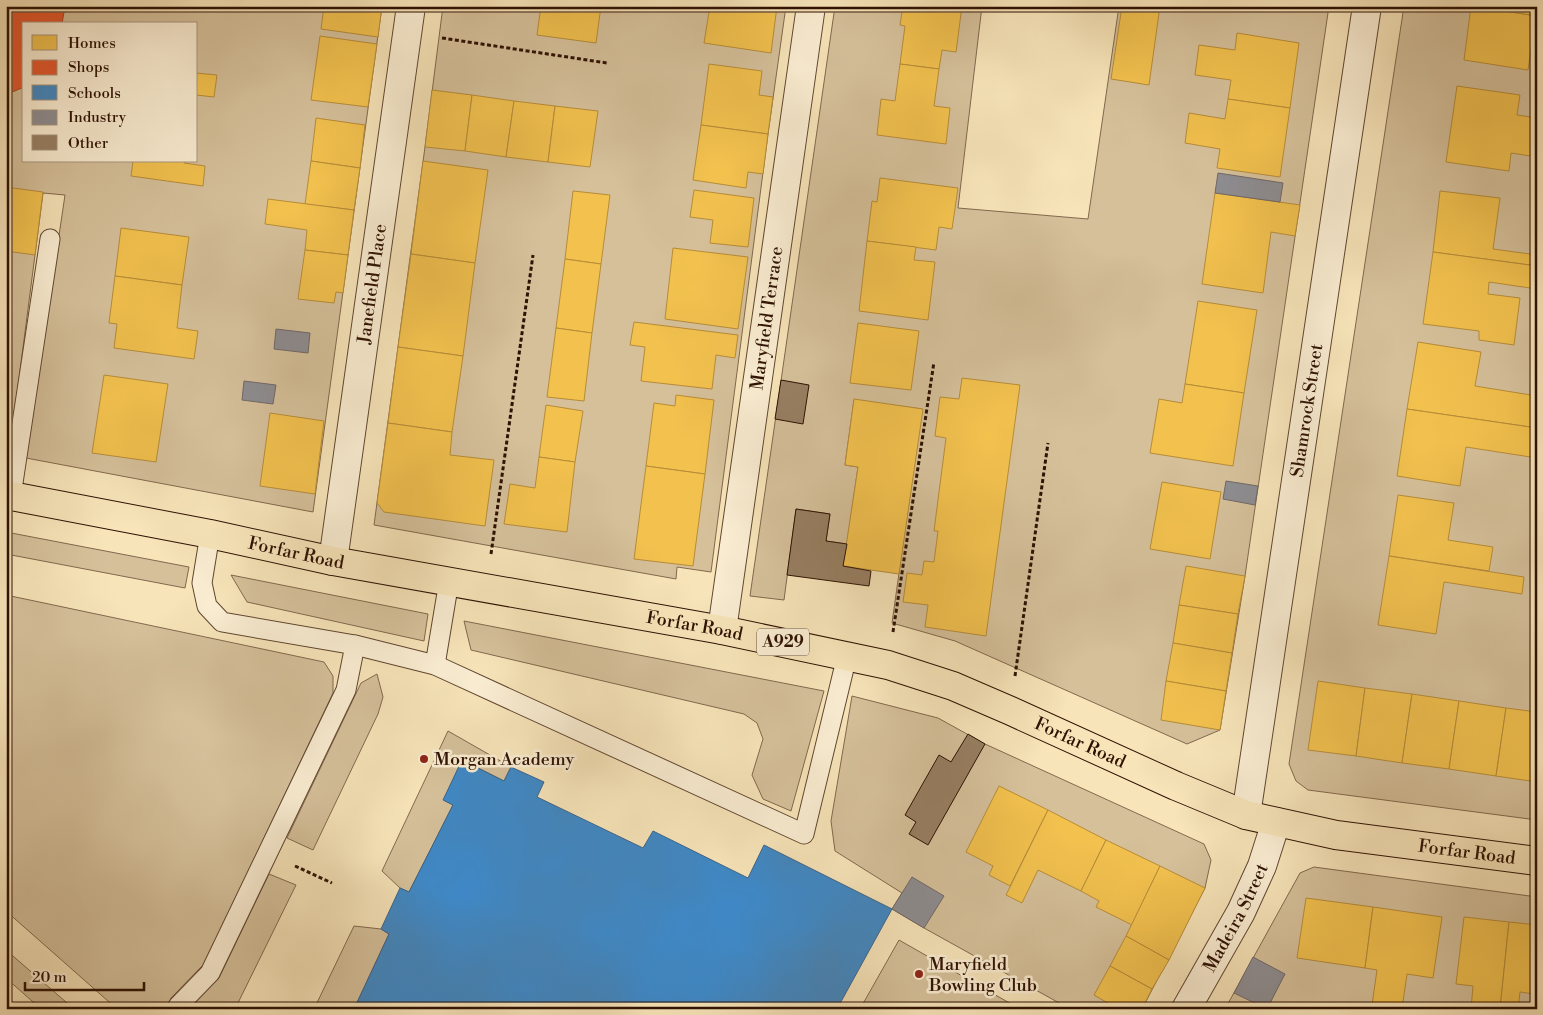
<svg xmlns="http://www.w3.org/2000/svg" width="1543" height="1015" viewBox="0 0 1543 1015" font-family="'Libre Bodoni',serif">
	<rect width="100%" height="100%" fill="#f7e4b9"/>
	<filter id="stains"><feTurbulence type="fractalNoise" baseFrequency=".004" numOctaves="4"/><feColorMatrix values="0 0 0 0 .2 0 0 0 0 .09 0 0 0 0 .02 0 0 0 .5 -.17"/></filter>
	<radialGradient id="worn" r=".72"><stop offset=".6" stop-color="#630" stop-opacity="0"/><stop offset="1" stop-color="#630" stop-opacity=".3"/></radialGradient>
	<g fill="#d5c09a" stroke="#82684e" fill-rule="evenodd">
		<path d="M 6,6 L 382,6 L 313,512 L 26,458 L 65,195 L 43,193 L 9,456 L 6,455 ZM 24,24 L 196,24 L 196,161 L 24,161 Z"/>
		<polygon points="443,6 786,6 768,134 711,572 677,567 676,579 374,525 425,147"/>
		<polygon points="835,6 982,6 958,208 1088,219 1119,6 1329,6 1245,576 1220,730 1187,744 955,641 892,623 922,409 854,400 845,465 858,467 847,544 826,541 830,514 796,509 784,600 750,596"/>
		<polygon points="1404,6 1537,6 1537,820 1308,790 1296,781 1289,764"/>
		<polygon points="6,532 189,567 185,588 6,554"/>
		<polygon points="231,575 428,614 424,641 247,602"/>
		<polygon points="6,595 324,662 333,676 333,693 204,964 171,998 167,1009 117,1009 6,911"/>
		<polygon points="464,621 824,691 791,811 763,799 752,775 763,739 757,723 744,714 471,650"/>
		<polygon points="377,674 383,697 378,714 313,850 287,838 361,683"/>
		<polygon points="852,696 938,718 985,744 1204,844 1211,860 1205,888 1142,1009 1070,1009 924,928 892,909 902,893 835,851 831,821"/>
		<polygon points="448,731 511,767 504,781 462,760 444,800 453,805 409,892 400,888 382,871"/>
		<polygon points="1314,867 1537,897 1537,1009 1225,1009 1300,873"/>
		<polygon points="269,874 296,885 235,1009 190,1009 190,1006 219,978"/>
		<polygon points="354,926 381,929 389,934 354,1009 314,1009"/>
		<polygon points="899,940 1020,1009 860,1009"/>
		<polygon points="6,950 74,1009 41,1009 6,978"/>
	</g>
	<g fill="#f2c14e" stroke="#b78c38">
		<polygon points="324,6 382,6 378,37 321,29"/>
		<polygon points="541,6 601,6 596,43 537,35"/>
		<polygon points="710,6 777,6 771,53 704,43"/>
		<polygon points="903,6 962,6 956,52 942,50 939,69 900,64 905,26 900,25"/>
		<polygon points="1122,6 1160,6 1149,85 1111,79"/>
		<polygon points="1471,6 1537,16 1537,34 1533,34 1528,70 1464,60"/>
		<polygon points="1471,6 1537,6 1537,16"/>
		<polygon points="1237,33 1299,43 1290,108 1228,99 1231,80 1195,75 1199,45 1235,50"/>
		<polygon points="320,36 377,44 368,107 311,100"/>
		<polygon points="709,64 762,71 759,95 773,97 768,134 701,125"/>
		<polygon points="900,64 939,69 934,106 950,108 946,144 877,135 881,99 895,101"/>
		<polygon points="196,73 217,75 214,97 196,95"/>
		<polygon points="1457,86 1520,95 1517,115 1537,118 1537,157 1511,153 1509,171 1446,162"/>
		<polygon points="432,90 472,95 465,151 425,147"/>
		<polygon points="472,95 514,101 506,157 465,151"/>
		<polygon points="1228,99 1290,108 1280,177 1217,168 1220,149 1185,143 1189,113 1225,119"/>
		<polygon points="514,101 555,106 548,162 506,157"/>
		<polygon points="555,106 598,111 590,167 548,162"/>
		<polygon points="316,118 365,125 360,168 311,161"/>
		<polygon points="701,125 768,134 763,174 748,172 746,188 693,180"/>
		<polygon points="133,161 184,161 184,163 205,166 203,186 131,176"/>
		<polygon points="311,161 360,168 354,210 305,204"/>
		<polygon points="423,161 488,170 475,263 411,254"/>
		<polygon points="880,178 958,188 952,229 939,227 936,250 867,241 872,201 877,202"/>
		<polygon points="6,187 43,192 35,255 6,251"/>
		<polygon points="694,190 754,198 748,247 710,243 713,220 690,217"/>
		<polygon points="573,191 610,195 601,264 565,259"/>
		<polygon points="1440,191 1500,198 1493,249 1537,255 1537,266 1433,252"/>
		<polygon points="1215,193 1300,205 1295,236 1271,232 1263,293 1202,284"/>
		<polygon points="268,199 354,210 348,255 305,250 307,230 265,224"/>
		<polygon points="121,228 189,237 182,285 115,276"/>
		<polygon points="867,241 916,247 914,260 935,262 928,320 859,311"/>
		<polygon points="673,248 748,257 738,329 665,319"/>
		<polygon points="305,250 348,255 343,293 336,292 334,303 298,299"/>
		<polygon points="1433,252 1537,266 1537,289 1489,282 1488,294 1520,298 1514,345 1479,340 1479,331 1423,324"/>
		<polygon points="411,254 475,263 463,356 398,347"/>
		<polygon points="565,259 601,264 592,333 556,328"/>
		<polygon points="115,276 182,285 177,328 198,331 194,359 114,348 117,324 109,323"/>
		<polygon points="1198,301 1257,310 1244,393 1185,384"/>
		<polygon points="634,322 738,335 735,358 716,355 712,389 641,381 645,347 630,345"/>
		<polygon points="858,323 919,331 911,390 850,383"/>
		<polygon points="556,328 592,333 584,401 547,397"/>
		<polygon points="1418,342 1481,352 1475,386 1537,396 1537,428 1407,409"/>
		<polygon points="398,347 463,356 452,432 388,423"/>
		<polygon points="6,363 12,364 6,397"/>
		<polygon points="104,375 168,384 156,462 92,453"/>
		<polygon points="962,378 1020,385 986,636 925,627 928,605 903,602 907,573 922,575 924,561 934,562 938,531 934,531 946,438 935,436 940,397 959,399"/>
		<polygon points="1185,384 1244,393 1233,466 1150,453 1159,399 1182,403"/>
		<polygon points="676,395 714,400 705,474 646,466 654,403 675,406"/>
		<polygon points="854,399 923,409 899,574 843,566 858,467 845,465"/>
		<polygon points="546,405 583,411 575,462 539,457"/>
		<polygon points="1407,409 1537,428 1537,458 1466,447 1460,486 1397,476"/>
		<polygon points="270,413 324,421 315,494 260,486"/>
		<polygon points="388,423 452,432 450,455 494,460 485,526 384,512 377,503"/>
		<polygon points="539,457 575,462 567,532 504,524 510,484 535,488"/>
		<polygon points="646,466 705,474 693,566 634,559"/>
		<polygon points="1162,482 1221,492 1210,559 1150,549"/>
		<polygon points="1398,495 1454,503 1448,540 1493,547 1489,571 1389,556"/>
		<polygon points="1389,556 1524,577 1522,594 1444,582 1436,634 1378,625"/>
		<polygon points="1186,566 1245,576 1238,614 1179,605"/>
		<polygon points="1179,605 1238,614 1232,653 1173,643"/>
		<polygon points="1173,643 1232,653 1226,691 1166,681"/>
		<polygon points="1166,681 1226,691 1220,730 1161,720"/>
		<polygon points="1318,681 1365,688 1356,756 1308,750"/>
		<polygon points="1365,688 1412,694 1402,763 1356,756"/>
		<polygon points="1412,694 1459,701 1449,769 1402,763"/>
		<polygon points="1459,701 1506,708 1496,776 1449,769"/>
		<polygon points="1506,708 1537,712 1537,782 1496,776"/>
		<polygon points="999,786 1048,810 1010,886 989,875 993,866 966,852"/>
		<polygon points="1048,810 1106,840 1081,891 1038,870 1022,903 1006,895"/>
		<polygon points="1106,840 1160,866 1132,925 1096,907 1099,901 1081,891"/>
		<polygon points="1160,866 1205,888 1169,960 1126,936"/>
		<polygon points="1306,898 1373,907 1365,968 1297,958"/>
		<polygon points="1373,907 1442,917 1433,978 1407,974 1402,1009 1372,1005 1377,970 1365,968"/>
		<polygon points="1464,917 1509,922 1500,1009 1471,1009 1473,986 1456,984"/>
		<polygon points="1509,922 1537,925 1537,966 1534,994 1520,992 1518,1009 1500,1009"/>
		<polygon points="1126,936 1169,960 1152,989 1110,966"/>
		<polygon points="1110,966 1152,989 1142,1009 1118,1009 1094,995"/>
		<polygon points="1537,966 1537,994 1534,994"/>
	</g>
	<polygon fill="#e4572e" stroke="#ad4221" points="6,6 65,6 62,24 24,24 24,87 10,93 6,85"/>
	<polygon fill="#3f88c5" stroke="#3a648b" points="462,760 504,781 511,767 544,782 537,797 643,848 653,831 748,878 764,845 892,909 837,1009 354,1009 389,934 381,929 400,888 409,892 453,805 443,800"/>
	<g fill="#8d8d92" stroke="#706867">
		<polygon points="1218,173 1283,183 1280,202 1215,193"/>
		<polygon points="276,329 310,333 308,353 274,349"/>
		<polygon points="244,381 276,385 273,404 242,400"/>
		<polygon points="1226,481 1258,486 1255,505 1223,499"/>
		<polygon points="912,877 944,896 924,928 892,909"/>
		<polygon points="1253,957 1285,974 1267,1009 1234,993"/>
	</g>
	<g fill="#977f62" stroke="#2e1103">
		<polygon points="781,380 809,385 803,424 775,419"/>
		<polygon points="796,509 830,514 826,541 847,544 843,566 871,571 869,586 787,575"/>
		<polygon points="968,734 985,744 928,845 909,834 916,822 905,815 939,755 951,762"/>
	</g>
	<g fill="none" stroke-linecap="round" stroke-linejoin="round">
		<defs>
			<g id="lane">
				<polyline points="11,496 50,239"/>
				<polyline points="210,534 202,583 207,606 222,622 355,645 435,665 804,834 847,656"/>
				<polyline points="435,665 449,581"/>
				<polyline points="178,1009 178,1006 210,973 346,690 355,645"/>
			</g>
			<g id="street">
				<path id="s1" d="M 333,561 L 411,6"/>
				<path id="s2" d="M 722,630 L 811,6"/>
				<path id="s3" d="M 1246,815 L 1367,6"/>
				<path id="s4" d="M 1186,1009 L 1241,912 L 1262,866 L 1276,822"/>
			</g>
			<g id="primary">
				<path id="s5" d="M 6,495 L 210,534 L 333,561 L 722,630 L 888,665 L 953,686 L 1011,711 L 1176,786 L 1246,815 L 1336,835 L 1537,861"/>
			</g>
		</defs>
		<use href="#lane" stroke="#604630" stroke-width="21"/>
		<use href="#street" stroke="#604630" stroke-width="30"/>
		<use href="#primary" stroke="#2e1103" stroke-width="30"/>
		<g stroke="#2e1103" stroke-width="3" stroke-dasharray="4 2.5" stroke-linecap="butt">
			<polyline points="442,38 607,63"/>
			<polyline points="491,554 533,255"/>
			<polyline points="893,632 934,362"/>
			<polyline points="1015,676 1048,443"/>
			<polyline points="295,866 332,883"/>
		</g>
		<use href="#lane" stroke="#faedd2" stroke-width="19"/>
		<use href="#street" stroke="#faedd2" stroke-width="28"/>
		<use href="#primary" stroke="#f7e4b9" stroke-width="28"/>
	</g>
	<g fill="#8f2418" stroke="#faedd2" stroke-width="2">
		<circle cx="424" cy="759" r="5"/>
		<circle cx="919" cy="974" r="5"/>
	</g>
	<g text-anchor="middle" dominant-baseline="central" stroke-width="5" stroke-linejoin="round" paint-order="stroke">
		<rect fill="#faedd2" stroke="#6b5341" stroke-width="1" x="757" y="628.5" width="52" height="27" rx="4"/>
		<g font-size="16" font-weight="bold" fill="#2e1103">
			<text x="783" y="642">A929</text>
		</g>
		<g font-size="18" fill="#2e1103" stroke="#faedd2">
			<text stroke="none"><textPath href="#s1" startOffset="280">Janefield Place</textPath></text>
			<text stroke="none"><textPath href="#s2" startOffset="315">Maryfield Terrace</textPath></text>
			<text stroke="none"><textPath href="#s3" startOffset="409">Shamrock Street</textPath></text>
			<text stroke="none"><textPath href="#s5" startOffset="296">Forfar Road</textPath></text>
			<text stroke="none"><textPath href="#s5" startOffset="701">Forfar Road</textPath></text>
			<text stroke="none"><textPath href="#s5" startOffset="1106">Forfar Road</textPath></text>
			<text stroke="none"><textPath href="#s5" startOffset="1511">Forfar Road</textPath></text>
			<text stroke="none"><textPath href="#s4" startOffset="104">Madeira Street</textPath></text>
		</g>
		<g font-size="18" fill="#2e1103" stroke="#faedd2" text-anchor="start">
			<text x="434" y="759">Morgan Academy</text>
			<text x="929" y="964">Maryfield<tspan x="929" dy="21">Bowling Club</tspan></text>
		</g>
	</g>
	<rect width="1543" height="1015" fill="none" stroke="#f7e4b9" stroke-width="25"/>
	<rect x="8" y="8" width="1528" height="1000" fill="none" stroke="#2e1103" stroke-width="2.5"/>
	<rect x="12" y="12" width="1518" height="990" fill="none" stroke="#2e1103"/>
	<rect x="22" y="22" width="175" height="140" fill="#faedd2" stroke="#a8957f"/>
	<rect x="32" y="35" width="25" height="15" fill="#f2c14e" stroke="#a8957f"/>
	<text x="68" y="48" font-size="15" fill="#2e1103">Homes</text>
	<rect x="32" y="60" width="25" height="15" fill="#e4572e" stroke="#a8957f"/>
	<text x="68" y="72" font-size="15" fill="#2e1103">Shops</text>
	<rect x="32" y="85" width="25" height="15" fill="#3f88c5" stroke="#a8957f"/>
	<text x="68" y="98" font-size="15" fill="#2e1103">Schools</text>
	<rect x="32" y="110" width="25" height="15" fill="#8d8d92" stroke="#a8957f"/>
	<text x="68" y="122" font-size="15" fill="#2e1103">Industry</text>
	<rect x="32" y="135" width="25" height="15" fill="#977f62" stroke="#a8957f"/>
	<text x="68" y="148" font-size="15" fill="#2e1103">Other</text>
	<path d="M25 982v8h119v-8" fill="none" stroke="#2e1103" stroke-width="2.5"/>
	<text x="32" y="982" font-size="15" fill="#2e1103" stroke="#faedd2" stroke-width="4" paint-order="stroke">20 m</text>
	<rect width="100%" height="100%" filter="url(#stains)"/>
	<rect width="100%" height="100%" fill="url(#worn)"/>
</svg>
